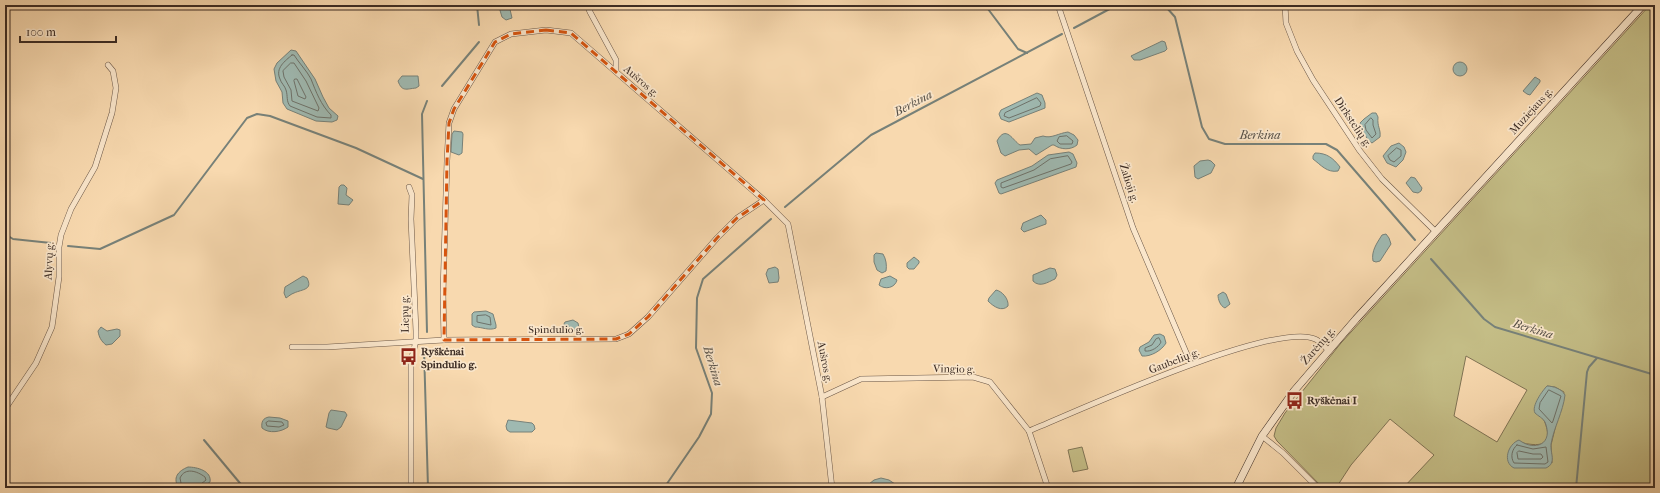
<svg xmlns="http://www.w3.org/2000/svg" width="1660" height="493" viewBox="0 0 1660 493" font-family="'IM FELL French Canon',serif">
	<rect width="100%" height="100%" fill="#f8d9af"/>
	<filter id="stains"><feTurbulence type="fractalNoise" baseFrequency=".005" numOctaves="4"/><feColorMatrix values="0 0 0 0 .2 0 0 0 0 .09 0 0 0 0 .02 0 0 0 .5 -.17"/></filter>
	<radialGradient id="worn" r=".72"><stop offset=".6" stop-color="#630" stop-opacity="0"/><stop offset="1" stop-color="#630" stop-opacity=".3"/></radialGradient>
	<g fill="#c4bd86" stroke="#807455" fill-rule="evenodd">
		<path d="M 1650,5 L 1655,5 L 1655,488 L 1403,488 L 1434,455 L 1390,419 L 1351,465 L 1336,488 L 1323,488 L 1277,441 L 1274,436 L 1276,428 L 1285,413 L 1341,343 ZM 1466,356 L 1527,390 L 1497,442 L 1454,416 ZM 1547,386 L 1555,387 L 1564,392 L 1551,445 L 1552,463 L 1523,443 C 1564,452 1543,421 1537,402 Z"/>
		<polygon points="1082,447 1088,469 1073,472 1068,450"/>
	</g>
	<g fill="#9fb9b1" stroke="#778179">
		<polygon points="502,5 509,5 512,18 506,20 502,17 499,7"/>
		<polygon points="1162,41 1165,42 1167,49 1165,51 1140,60 1134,60 1131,56"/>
		<polygon points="291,50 296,51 315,79 323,97 329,108 338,116 337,120 332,122 316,121 287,109 283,103 282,92 276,81 274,69 277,63"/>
		<circle cx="1460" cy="69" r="7"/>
		<path d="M 402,76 L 418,76 L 419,86 L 416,88 C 406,89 402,92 398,81 Z"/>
		<polygon points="1535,77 1540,80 1540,82 1530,95 1527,94 1523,91"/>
		<polygon points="1037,93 1042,95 1045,103 1045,108 1009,122 1001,119 999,114 1001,110"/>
		<path d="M 1372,113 L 1376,113 L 1378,117 C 1377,127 1381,129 1380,137 L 1372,143 L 1369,141 L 1362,131 L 1360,123 L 1364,119 Z"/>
		<polygon points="454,131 462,132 463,134 462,153 459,155 451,152 452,134"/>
		<path d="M 1068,132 L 1074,135 L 1078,140 L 1077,145 C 1071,150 1061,150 1054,145 L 1052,145 L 1036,155 L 1029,149 L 1019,150 L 1005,156 L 1001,153 L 997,141 C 1006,124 1013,141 1020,145 L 1031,144 L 1035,138 L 1043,136 C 1051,139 1059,133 1068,132 Z"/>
		<polygon points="1399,143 1404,147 1406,152 1403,160 1396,167 1387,163 1383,156 1391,146"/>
		<polygon points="1069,152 1073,154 1077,163 1076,167 1001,194 999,193 995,183 997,180 1032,166 1048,155"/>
		<path d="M 1315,153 C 1327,153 1333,158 1340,167 L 1338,171 C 1327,173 1321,165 1313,159 L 1313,156 Z"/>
		<polygon points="1208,160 1211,161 1215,165 1211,173 1198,179 1195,177 1194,166 1200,161"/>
		<polygon points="1411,177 1415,178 1422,188 1421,191 1418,193 1413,192 1406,183"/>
		<polygon points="341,185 344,185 347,188 346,195 353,200 349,205 338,204 339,187"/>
		<polygon points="1041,215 1046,220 1046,224 1024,232 1021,229 1023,223"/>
		<path d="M 1386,234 L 1389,238 L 1391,244 L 1380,261 L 1376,262 L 1373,261 C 1371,251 1377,243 1382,235 Z"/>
		<path d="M 876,253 L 883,254 C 886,259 887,265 886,271 L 882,273 L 877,270 L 874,262 L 874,255 Z"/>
		<polygon points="914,257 919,261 919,263 914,269 909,269 907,267 907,263"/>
		<polygon points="775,267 778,269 779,278 778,282 769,283 766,274 768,269"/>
		<path d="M 1050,268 L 1055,269 L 1057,275 L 1055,279 C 1048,282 1040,288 1033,281 L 1033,275 Z"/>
		<path d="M 303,276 L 307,278 C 313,290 303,289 294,293 C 291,294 289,296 286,298 L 284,293 L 285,287 Z"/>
		<path d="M 890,276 L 897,280 C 895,288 885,290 879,285 L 881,279 Z"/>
		<path d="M 996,290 C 1002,291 1009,299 1008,306 C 1002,312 994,307 988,301 L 989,298 Z"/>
		<path d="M 1223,292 L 1226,294 L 1230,304 L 1225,308 C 1220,306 1218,299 1218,295 Z"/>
		<path d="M 486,311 L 493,314 L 496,325 L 496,328 C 489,331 482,327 475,327 L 472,325 L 472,314 L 474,312 Z"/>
		<polygon points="573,320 578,323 579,328 577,331 565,331 563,326 565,322"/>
		<path d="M 101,327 L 107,331 L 117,329 L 120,330 L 120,336 L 112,344 L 106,345 C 101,341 99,337 98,331 Z"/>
		<path d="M 1160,334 L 1164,336 L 1166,343 C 1162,350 1151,357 1142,356 L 1139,350 L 1140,347 L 1149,342 L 1154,335 Z"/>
		<path d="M 1547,386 C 1553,386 1562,389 1565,395 C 1563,412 1554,427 1551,444 C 1550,453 1557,463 1546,468 L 1514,468 C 1502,462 1508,444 1519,440 C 1535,452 1554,444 1545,422 C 1543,418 1538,416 1535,413 C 1531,406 1543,390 1547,386 Z"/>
		<polygon points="331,410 345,412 347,415 341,427 337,430 328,428 326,427 329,413"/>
		<path d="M 269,417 L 280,418 L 288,421 L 288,427 C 281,432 269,434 262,428 C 261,422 263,418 269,417 Z"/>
		<polygon points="508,420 532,423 534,425 535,429 532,432 510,432 507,430 506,426"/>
		<path d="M 188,467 C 197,467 212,471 210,482 L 201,488 L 179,488 C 172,478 178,471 188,467 Z"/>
		<polygon points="881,478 889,480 901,488 864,488 874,480"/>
	</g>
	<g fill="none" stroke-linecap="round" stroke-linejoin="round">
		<g stroke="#6e726a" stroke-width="1">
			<path d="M 292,55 L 294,55 C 299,63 307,71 311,79 C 316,92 321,105 331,115 L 331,118 L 317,117 L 290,106 C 286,101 288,96 286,90 C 285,86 281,83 280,79 C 275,68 285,61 292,55 Z"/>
			<polygon points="291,63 294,63 306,81 319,108 318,111 292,101 291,90 284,77 283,71"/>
			<polygon points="295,79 297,79 306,97 305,99 298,96 294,81"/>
			<polygon points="1037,98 1041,103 1040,106 1009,118 1004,116 1005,113"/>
			<polygon points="1371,118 1373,120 1373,125 1376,134 1372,138 1366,130 1365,125"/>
			<polygon points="1067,136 1073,141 1072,144 1060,144 1057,141 1059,137"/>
			<polygon points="1397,148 1401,150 1401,156 1394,162 1390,160 1388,156"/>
			<polygon points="1068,156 1072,162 1071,164 1003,188 1001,187 1001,183 1034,170 1050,159"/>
			<polygon points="486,315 490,317 491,325 477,322 477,316"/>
			<path d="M 1159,338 L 1161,342 C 1159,347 1151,352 1145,351 L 1145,348 L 1152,345 L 1156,339 Z"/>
			<polygon points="1549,390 1561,396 1553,421 1552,423 1539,409 1540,403"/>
			<polygon points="269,421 282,422 284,425 279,427 267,426 266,423"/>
			<path d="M 1517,445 L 1533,449 L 1546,447 L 1548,462 L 1545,464 L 1514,463 C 1510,457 1512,449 1517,445 Z"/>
			<polygon points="1519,451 1533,454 1541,454 1543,457 1541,459 1518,459 1517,453"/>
			<path d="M 182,488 L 180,478 C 185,467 197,471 205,477 L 206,480 L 201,484 L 200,488"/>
		</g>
		<g stroke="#778179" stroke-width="2">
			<polyline points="477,5 479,25"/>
			<polyline points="985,5 1018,49 1027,53"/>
			<polyline points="1162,5 1167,8 1175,17 1202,127 1209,139 1225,144 1326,144 1337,150 1415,240"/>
			<polyline points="1074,28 1117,5"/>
			<polyline points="442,86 479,42"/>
			<polyline points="785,207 871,135 1062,34"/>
			<polyline points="5,234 13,239 51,243"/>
			<polyline points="68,246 100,249 174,215 247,118 257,114 270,116 356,148 423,179"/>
			<polyline points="1431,259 1484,319 1495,327 1655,375"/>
			<polyline points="427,332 422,114 427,101"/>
			<polyline points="424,349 428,488"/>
			<polyline points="204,440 244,488"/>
			<polyline points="664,488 699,437 711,414 712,393 696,348 697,298 703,279 771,219"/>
			<polyline points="1576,488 1587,372 1589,367 1597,358"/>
		</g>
		<defs>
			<g id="street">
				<polyline points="587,5 590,12 616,60 616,71"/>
				<polyline points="1058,5 1133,228 1191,364"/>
				<polyline points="1285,5 1286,23 1297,51 1313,80 1360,151 1382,179 1436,232"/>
				<polyline points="409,187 412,195 411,219 416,331 416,341 411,361 411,488"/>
				<polyline points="444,340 443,293 447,161 449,123 454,109 495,42 511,34 546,30 571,33 764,200 788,224 822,397 832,488"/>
				<polyline points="292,347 327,347 444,340 616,339 629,334 648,317 717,238 737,218 764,200"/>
				<polyline points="822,397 861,379 973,377 990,382 1029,431 1048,488"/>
				<polyline points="5,409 36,363 52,327 59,277 59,247 61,235 71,209 95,167 112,113 116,88 113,71 108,65"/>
				<path d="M 1029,431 C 1078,411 1273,321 1315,339 C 1320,341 1325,347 1329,351"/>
				<polyline points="1262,436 1283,453 1318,488"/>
			</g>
			<polyline id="secondary" points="1236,488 1262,436 1294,391 1356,319 1643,5"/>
		</defs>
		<use href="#street" stroke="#6b5747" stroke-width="6"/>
		<use href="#secondary" stroke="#3c2c24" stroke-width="8"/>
		<use href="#street" stroke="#fae6cb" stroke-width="5"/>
		<use href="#secondary" stroke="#fae6cb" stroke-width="7"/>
	</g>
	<path fill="none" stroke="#d7540e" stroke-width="3" stroke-dasharray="8 5" stroke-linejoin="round" d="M 546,30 L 571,33 L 764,200 L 737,218 L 717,238 L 648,317 L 629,334 L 616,339 L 444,340 L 447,161 L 449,123 L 454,109 L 495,42 L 511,34 Z"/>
	<defs>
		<symbol id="bus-bare" viewBox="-9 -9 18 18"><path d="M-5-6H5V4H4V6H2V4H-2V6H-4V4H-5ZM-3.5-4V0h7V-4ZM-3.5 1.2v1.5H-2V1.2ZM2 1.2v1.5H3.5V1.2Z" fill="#8f2418" stroke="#fae6cb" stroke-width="2.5" paint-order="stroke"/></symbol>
	</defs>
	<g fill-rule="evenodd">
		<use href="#bus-bare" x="396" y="344" width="25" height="25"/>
		<use href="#bus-bare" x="1282" y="388" width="25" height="25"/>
	</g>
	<g text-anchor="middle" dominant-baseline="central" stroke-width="3.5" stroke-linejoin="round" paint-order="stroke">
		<g font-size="11" fill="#3c2c24" stroke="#fae6cb">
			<text transform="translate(641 81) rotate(41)">Aušros g.</text>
			<text transform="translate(1531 111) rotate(-48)">Muziejaus g.</text>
			<text transform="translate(1353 122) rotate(56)">Dirkstelių g.</text>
			<text transform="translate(1129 183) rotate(72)">Žalioji g.</text>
			<text transform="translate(49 261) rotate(-87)">Alyvų g.</text>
			<text transform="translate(405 314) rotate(-91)">Liepų g.</text>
			<text x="556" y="329">Spindulio g.</text>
			<text transform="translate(1318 346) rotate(-49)">Žarėnų g.</text>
			<text transform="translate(1174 361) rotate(-21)">Gaubelių g.</text>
			<text transform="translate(825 362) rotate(79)">Aušros g.</text>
			<text transform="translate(954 369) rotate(1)">Vingio g.</text>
		</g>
		<g font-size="11" font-weight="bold" fill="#3c2c24" stroke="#fae6cb" text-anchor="start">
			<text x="421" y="351">Ryškėnai<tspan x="421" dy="13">Spindulio g.</tspan></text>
			<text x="1307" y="400">Ryškėnai I</text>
		</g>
		<g font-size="12" font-style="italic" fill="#554f47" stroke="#fae6cb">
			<text transform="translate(913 103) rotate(-28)">Berkina</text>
			<text x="1260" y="135">Berkina</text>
			<text transform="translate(1533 329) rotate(17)">Berkina</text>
			<text transform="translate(713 366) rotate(73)">Berkina</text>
		</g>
	</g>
	<rect width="1660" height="493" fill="none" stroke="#f8d9af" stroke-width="20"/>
	<rect x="6" y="6" width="1648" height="481" fill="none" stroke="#3c2c24" stroke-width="2"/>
	<rect x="10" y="10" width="1640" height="473" fill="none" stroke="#3c2c24"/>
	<path d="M20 36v6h96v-6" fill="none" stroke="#3c2c24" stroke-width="2"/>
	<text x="26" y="36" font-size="12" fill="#3c2c24" stroke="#fae6cb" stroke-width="3" paint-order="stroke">100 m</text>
	<rect width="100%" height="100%" filter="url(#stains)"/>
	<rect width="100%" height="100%" fill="url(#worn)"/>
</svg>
